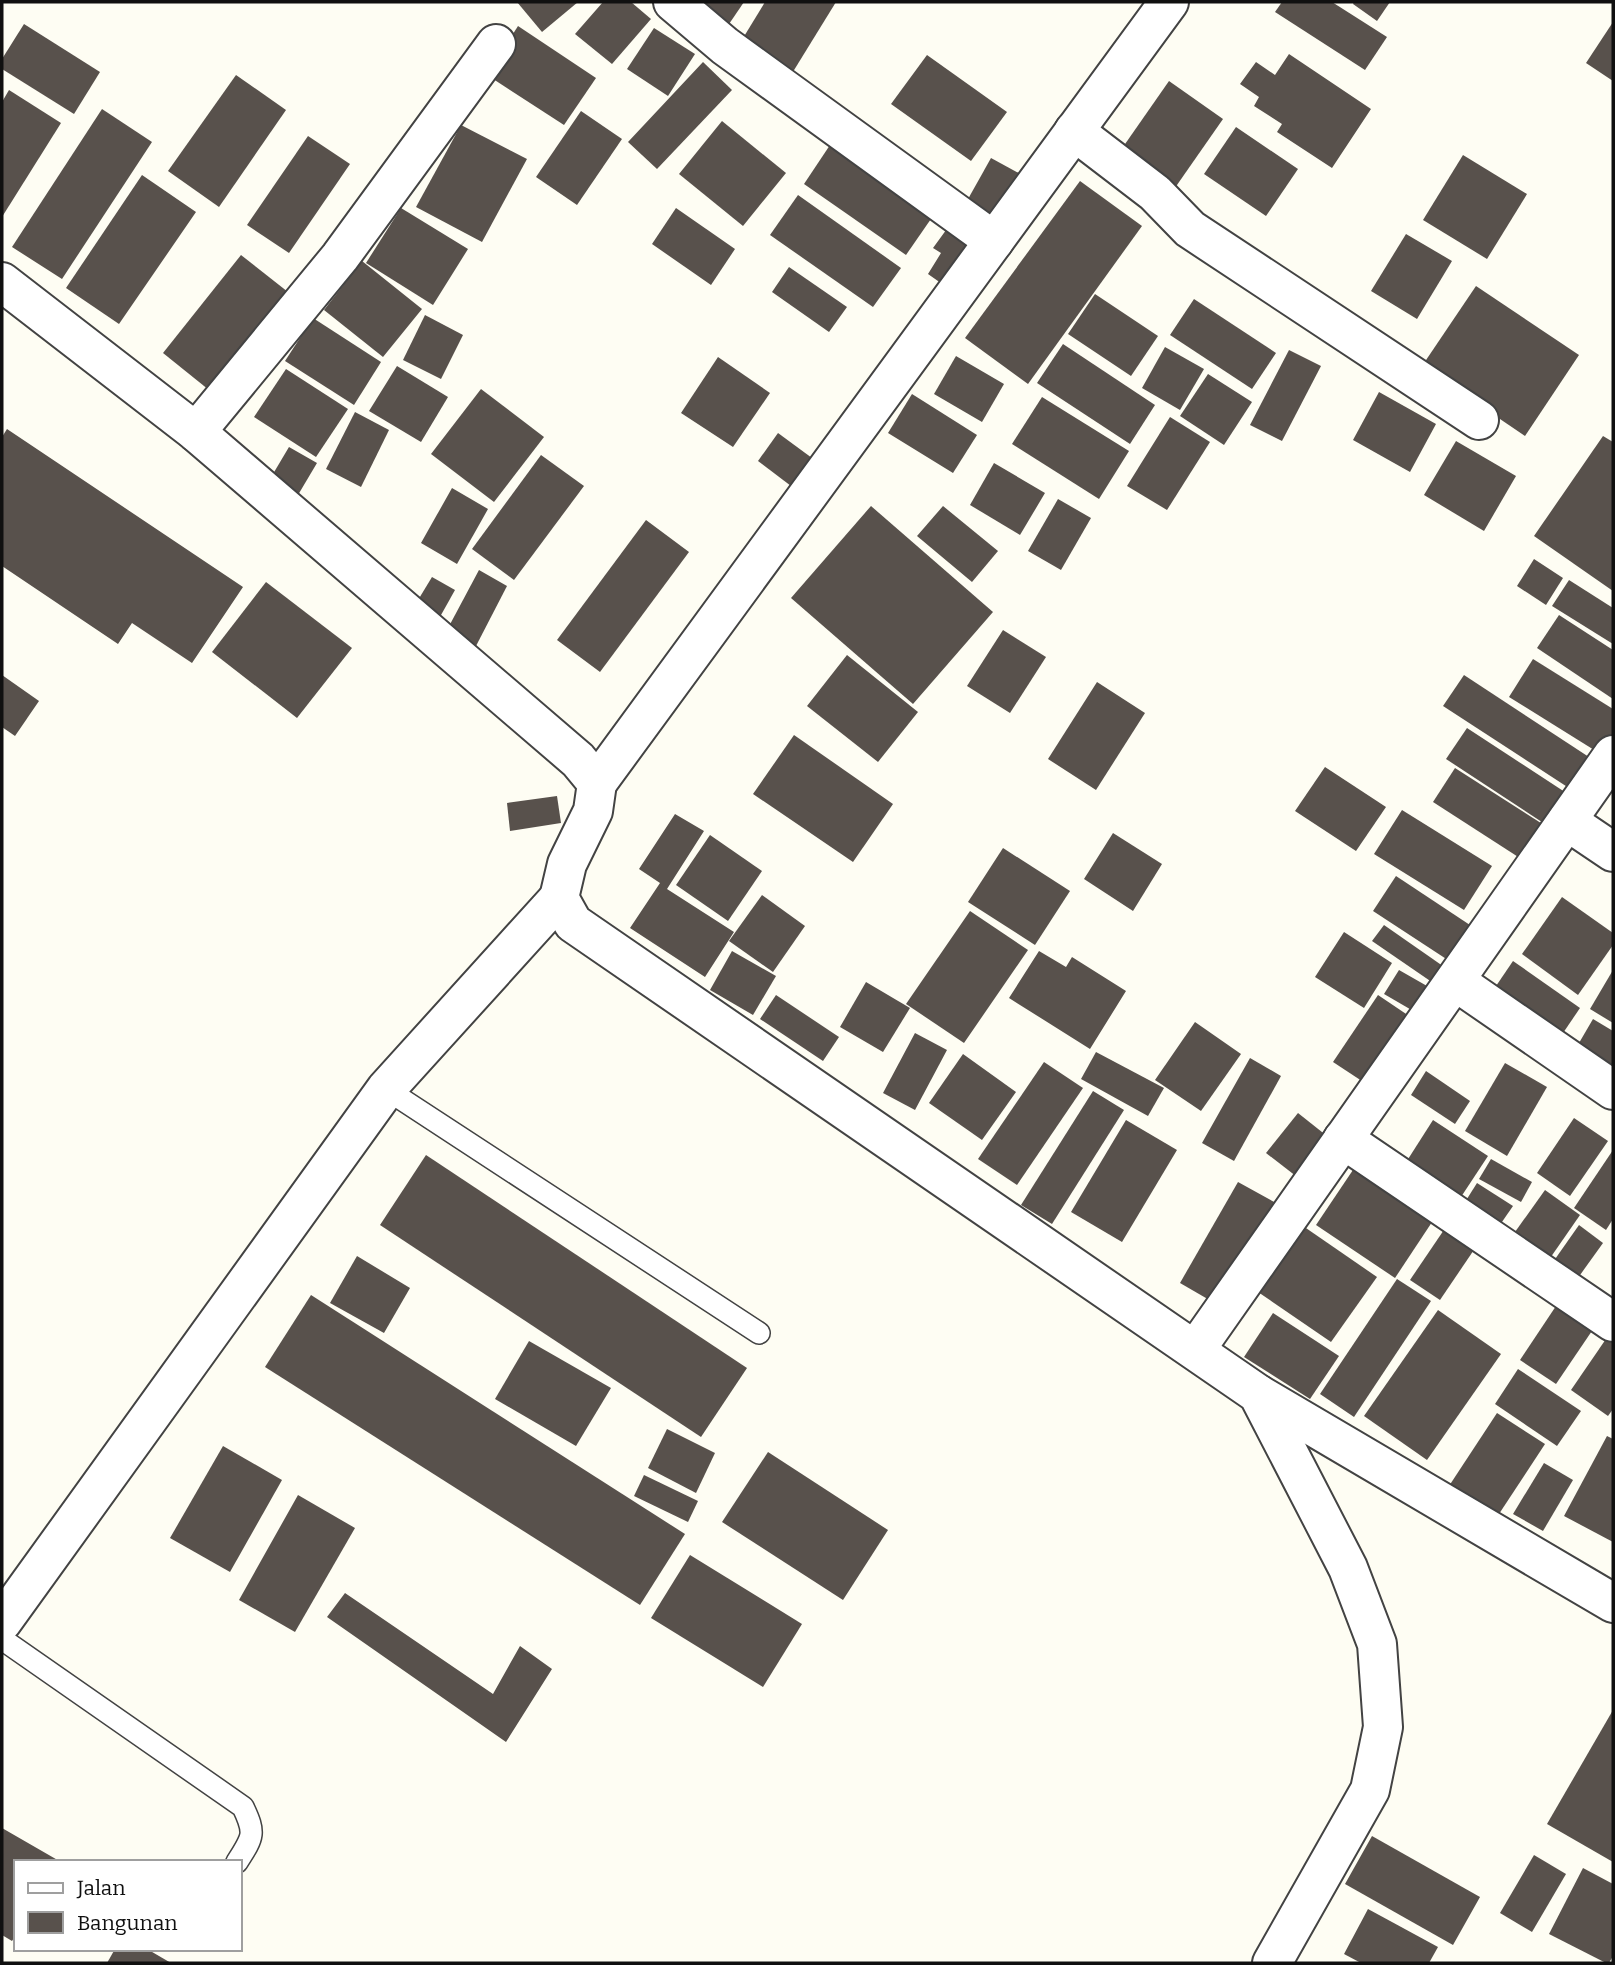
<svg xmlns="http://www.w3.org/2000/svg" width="1615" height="1965" viewBox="0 0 1615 1965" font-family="Bitter,serif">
	<rect width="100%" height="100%" fill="#fefdf3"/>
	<g fill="#58514c">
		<polygon points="517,2 578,2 542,32"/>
		<polygon points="603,2 631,2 651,19 612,64 575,34"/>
		<polygon points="691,2 744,2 727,27"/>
		<polygon points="765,2 836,2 791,75 740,43"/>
		<polygon points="1282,2 1332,2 1387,37 1365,70 1275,12"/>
		<polygon points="1354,2 1390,2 1377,21 1353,4"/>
		<polygon points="1613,22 1613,81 1586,63"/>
		<polygon points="24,24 100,72 74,114 2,69 2,59"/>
		<polygon points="518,26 596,78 564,125 487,75"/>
		<polygon points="654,28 695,54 668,96 627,69"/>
		<polygon points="1289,54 1371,109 1332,168 1277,132 1282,124 1254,106 1259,97 1240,84 1256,62 1275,75"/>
		<polygon points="927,55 1007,112 971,161 891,104"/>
		<polygon points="703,62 732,90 657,169 628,142"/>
		<polygon points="236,75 286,110 219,207 168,171"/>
		<polygon points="1169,81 1223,119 1170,195 1116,157"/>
		<polygon points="9,90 61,123 2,217 2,102"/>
		<polygon points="102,109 152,142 62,279 12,247"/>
		<polygon points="581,111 622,139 577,205 536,177"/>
		<polygon points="722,121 786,173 743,226 679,174"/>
		<polygon points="461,125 527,159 482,242 416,207"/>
		<polygon points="1236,127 1298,169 1266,216 1204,174"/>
		<polygon points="308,136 350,164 289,253 247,225"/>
		<polygon points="830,145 933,216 906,255 804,184"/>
		<polygon points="1463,155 1527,194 1487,259 1423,220"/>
		<polygon points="991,158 1026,177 997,228 963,208"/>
		<polygon points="142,175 196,212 119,324 66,288"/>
		<polygon points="1080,181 1142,226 1028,384 965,338"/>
		<polygon points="798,195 901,268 873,307 770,235"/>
		<polygon points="401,208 468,249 433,305 366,263"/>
		<polygon points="676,208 735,249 711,285 652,244"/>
		<polygon points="949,226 985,250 955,293 928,274 941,253 933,248"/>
		<polygon points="1406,234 1452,261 1417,319 1371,291"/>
		<polygon points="241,255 288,292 209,390 163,353"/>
		<polygon points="362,261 422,309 383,357 324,310"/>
		<polygon points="789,267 847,307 829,332 772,292"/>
		<polygon points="1476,286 1579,355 1525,436 1422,366"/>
		<polygon points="1095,294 1158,336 1131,376 1068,334"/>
		<polygon points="1194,299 1276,353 1252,389 1170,335"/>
		<polygon points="425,315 463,335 441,379 403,360"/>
		<polygon points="313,318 381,362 354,405 285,361"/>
		<polygon points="1063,344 1155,405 1130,444 1037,383"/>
		<polygon points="1165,347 1204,369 1180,410 1142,388"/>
		<polygon points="1289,350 1321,366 1282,441 1250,425"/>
		<polygon points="956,356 1004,384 982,422 934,394"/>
		<polygon points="718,357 770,393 733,447 681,413"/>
		<polygon points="397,366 448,397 421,442 369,411"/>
		<polygon points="286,369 348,409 316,457 254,417"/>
		<polygon points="1208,374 1252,402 1224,445 1180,416"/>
		<polygon points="481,389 544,437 494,502 431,454"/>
		<polygon points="1379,392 1436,424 1410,472 1353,440"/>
		<polygon points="912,394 977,435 953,473 888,433"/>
		<polygon points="1042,397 1129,451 1099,499 1012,444"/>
		<polygon points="355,412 389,430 361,487 326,469"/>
		<polygon points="1170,417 1210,442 1167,510 1127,486"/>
		<polygon points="7,429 243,587 192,663 132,623 118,644 2,566 2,437"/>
		<polygon points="778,433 812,458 791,486 758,461"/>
		<polygon points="1603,436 1613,442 1613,591 1534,536"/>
		<polygon points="1456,441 1516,476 1484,531 1424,495"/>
		<polygon points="289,447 317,463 295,500 267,484"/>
		<polygon points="541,455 584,486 514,580 472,549"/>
		<polygon points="994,463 1045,493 1020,535 970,505"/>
		<polygon points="452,488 488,509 457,564 421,543"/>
		<polygon points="1058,499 1091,518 1061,570 1028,551"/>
		<polygon points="871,506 993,612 913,704 791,598"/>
		<polygon points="943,506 998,551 972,582 917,536"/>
		<polygon points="646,520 689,552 600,672 557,640"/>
		<polygon points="1534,559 1563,578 1546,605 1517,586"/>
		<polygon points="479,570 507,586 476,646 447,630"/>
		<polygon points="432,577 455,590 436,624 412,610"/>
		<polygon points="1569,580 1613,608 1613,644 1552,606"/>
		<polygon points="266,582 352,648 297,718 212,652"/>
		<polygon points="1559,615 1613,650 1613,699 1537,648"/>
		<polygon points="1003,630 1046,657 1010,713 967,686"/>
		<polygon points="847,655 918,712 878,762 807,706"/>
		<polygon points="1533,659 1613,709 1613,748 1607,758 1509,697"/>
		<polygon points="2,675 39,701 15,736 2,727"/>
		<polygon points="1464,675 1592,759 1572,790 1443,706"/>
		<polygon points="1097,682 1145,713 1096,790 1048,759"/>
		<polygon points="1467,728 1574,798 1554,830 1446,759"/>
		<polygon points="794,735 893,804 853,862 753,794"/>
		<polygon points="1325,767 1386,807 1356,851 1295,811"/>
		<polygon points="1455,768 1555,832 1532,866 1433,802"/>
		<polygon points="557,796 561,823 510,831 507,803"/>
		<polygon points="1402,810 1492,866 1464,910 1374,854"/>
		<polygon points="675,814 704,831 667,889 734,932 705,977 630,928 660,883 639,869"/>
		<polygon points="1113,833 1162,864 1133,911 1084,879"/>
		<polygon points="710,835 762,871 728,921 676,885"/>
		<polygon points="1003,848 1070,891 1035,945 968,902"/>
		<polygon points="1396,876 1479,931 1457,966 1373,911"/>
		<polygon points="762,895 805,926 773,972 729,941"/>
		<polygon points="1562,897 1613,933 1613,945 1578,995 1522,954"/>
		<polygon points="970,911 1028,950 964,1043 906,1004"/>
		<polygon points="1384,925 1450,971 1439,987 1372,941"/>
		<polygon points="1344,932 1392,963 1364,1008 1315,977"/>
		<polygon points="732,951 776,976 753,1015 710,990"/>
		<polygon points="1039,951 1066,967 1072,957 1126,991 1090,1049 1009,998"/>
		<polygon points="1513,961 1580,1008 1561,1036 1494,989"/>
		<polygon points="1399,970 1441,994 1427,1019 1384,994"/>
		<polygon points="1613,970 1613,1023 1590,1009"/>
		<polygon points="866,982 910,1008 883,1052 840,1027"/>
		<polygon points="776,995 839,1037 823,1061 760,1019"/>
		<polygon points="1378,995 1418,1022 1374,1089 1333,1062"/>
		<polygon points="1593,1019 1613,1031 1613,1079 1572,1055"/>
		<polygon points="1195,1022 1241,1054 1201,1111 1155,1080"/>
		<polygon points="915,1033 947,1050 915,1110 883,1093"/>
		<polygon points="1096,1052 1164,1088 1148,1116 1081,1079"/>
		<polygon points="963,1054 1016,1092 982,1140 929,1103"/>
		<polygon points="1250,1058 1281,1076 1234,1161 1202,1143"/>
		<polygon points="1044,1062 1083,1088 1017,1185 978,1159"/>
		<polygon points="1505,1063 1547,1087 1507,1156 1465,1131"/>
		<polygon points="1426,1071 1470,1101 1455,1124 1411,1095"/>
		<polygon points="1093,1091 1124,1110 1052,1224 1021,1205"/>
		<polygon points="1298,1113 1332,1140 1301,1180 1266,1153"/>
		<polygon points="1574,1118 1608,1141 1570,1196 1537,1173"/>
		<polygon points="1126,1120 1177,1150 1122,1242 1071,1212"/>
		<polygon points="1433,1120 1488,1156 1457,1203 1403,1167"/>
		<polygon points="1613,1150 1613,1219 1606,1230 1574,1208"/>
		<polygon points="426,1155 747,1368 701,1437 380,1225"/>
		<polygon points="1361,1158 1440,1210 1395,1278 1316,1225"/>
		<polygon points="1491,1159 1532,1182 1521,1202 1479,1179"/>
		<polygon points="1238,1182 1276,1203 1218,1305 1180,1283"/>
		<polygon points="1477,1183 1513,1206 1495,1232 1460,1210"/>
		<polygon points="1545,1190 1580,1215 1546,1264 1510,1239"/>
		<polygon points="1452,1218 1482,1238 1440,1300 1410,1280"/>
		<polygon points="1579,1225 1603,1243 1570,1289 1546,1272"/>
		<polygon points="1303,1226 1377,1277 1331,1342 1258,1292"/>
		<polygon points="357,1256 410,1288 384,1333 330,1303"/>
		<polygon points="1397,1279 1431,1301 1354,1417 1320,1394"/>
		<polygon points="311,1295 685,1534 640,1605 265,1367"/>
		<polygon points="1562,1297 1598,1322 1556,1384 1520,1360"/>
		<polygon points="1438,1310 1501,1354 1427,1460 1364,1416"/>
		<polygon points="1273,1313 1339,1356 1310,1399 1244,1357"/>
		<polygon points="1608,1336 1613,1339 1613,1409 1608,1416 1571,1390"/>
		<polygon points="529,1341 611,1388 576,1446 495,1399"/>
		<polygon points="1518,1369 1581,1411 1557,1446 1495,1404"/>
		<polygon points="1497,1413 1545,1444 1497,1517 1449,1486"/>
		<polygon points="667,1429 715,1453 696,1493 648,1468"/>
		<polygon points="1607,1436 1613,1439 1613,1542 1564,1516"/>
		<polygon points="223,1446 282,1480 230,1572 170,1538"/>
		<polygon points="768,1452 888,1530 843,1600 722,1522"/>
		<polygon points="1544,1463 1573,1480 1543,1531 1513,1514"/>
		<polygon points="644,1475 698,1501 688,1522 634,1496"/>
		<polygon points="298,1495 355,1528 295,1632 239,1600"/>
		<polygon points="690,1555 802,1624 763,1687 651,1618"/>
		<polygon points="345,1593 493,1694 520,1646 552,1669 506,1742 327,1617"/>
		<polygon points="1613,1710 1613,1862 1547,1824"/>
		<polygon points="2,1828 61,1862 16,1862 16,1935 12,1941 2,1935"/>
		<polygon points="1372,1836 1480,1897 1453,1945 1345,1884"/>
		<polygon points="1534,1855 1566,1874 1532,1932 1500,1913"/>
		<polygon points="1583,1868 1613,1884 1613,1956 1609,1963 1606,1963 1549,1934"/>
		<polygon points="1368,1909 1438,1947 1429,1963 1361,1963 1344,1954"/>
		<polygon points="115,1949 147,1949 171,1963 107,1963"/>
	</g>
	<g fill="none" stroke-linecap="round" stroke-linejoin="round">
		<defs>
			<g id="service">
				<polyline points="386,1089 759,1333"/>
				<path d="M 2,1639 L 243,1807 C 256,1834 253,1837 237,1862"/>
			</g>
			<g id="minor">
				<polyline points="673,2 725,46 994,241"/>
				<polyline points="1074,131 1155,193 1190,229 1479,420"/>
				<polyline points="196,432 340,257 496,44"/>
				<polyline points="597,783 1169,2"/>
				<polyline points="1567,821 1613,852"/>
				<polyline points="1455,981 1613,1090"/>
				<polyline points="1343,1139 1613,1322"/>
				<polyline points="1196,1349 1613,755"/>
				<polyline points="1258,1394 1613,1603"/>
				<polyline points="2,1622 386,1089 559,898"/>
			</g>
			<polyline id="tertiary" points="2,282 196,432 578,760 597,783 593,811 567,864 559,898 573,923 1258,1394 1348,1568 1377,1644 1383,1727 1370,1790 1272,1963"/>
		</defs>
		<use href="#service" stroke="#434343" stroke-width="24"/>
		<use href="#minor" stroke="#434343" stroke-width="42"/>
		<use href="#tertiary" stroke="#434343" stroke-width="42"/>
		<use href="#service" stroke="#fff" stroke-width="21"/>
		<use href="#minor" stroke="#fff" stroke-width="38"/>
		<use href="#tertiary" stroke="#fff" stroke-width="38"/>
	</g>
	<rect width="1615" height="1965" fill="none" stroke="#101010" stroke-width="7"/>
	<rect x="14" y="1860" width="228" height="91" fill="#ffffff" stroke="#9f9f9f" stroke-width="2"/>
	<rect x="28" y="1883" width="35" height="10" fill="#ffffff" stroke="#9f9f9f" stroke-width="2"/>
	<text x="77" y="1895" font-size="21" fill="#101010">Jalan</text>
	<rect x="28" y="1912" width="35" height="21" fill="#58514c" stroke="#9f9f9f" stroke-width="2"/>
	<text x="77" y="1930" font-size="21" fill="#101010">Bangunan</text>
</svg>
